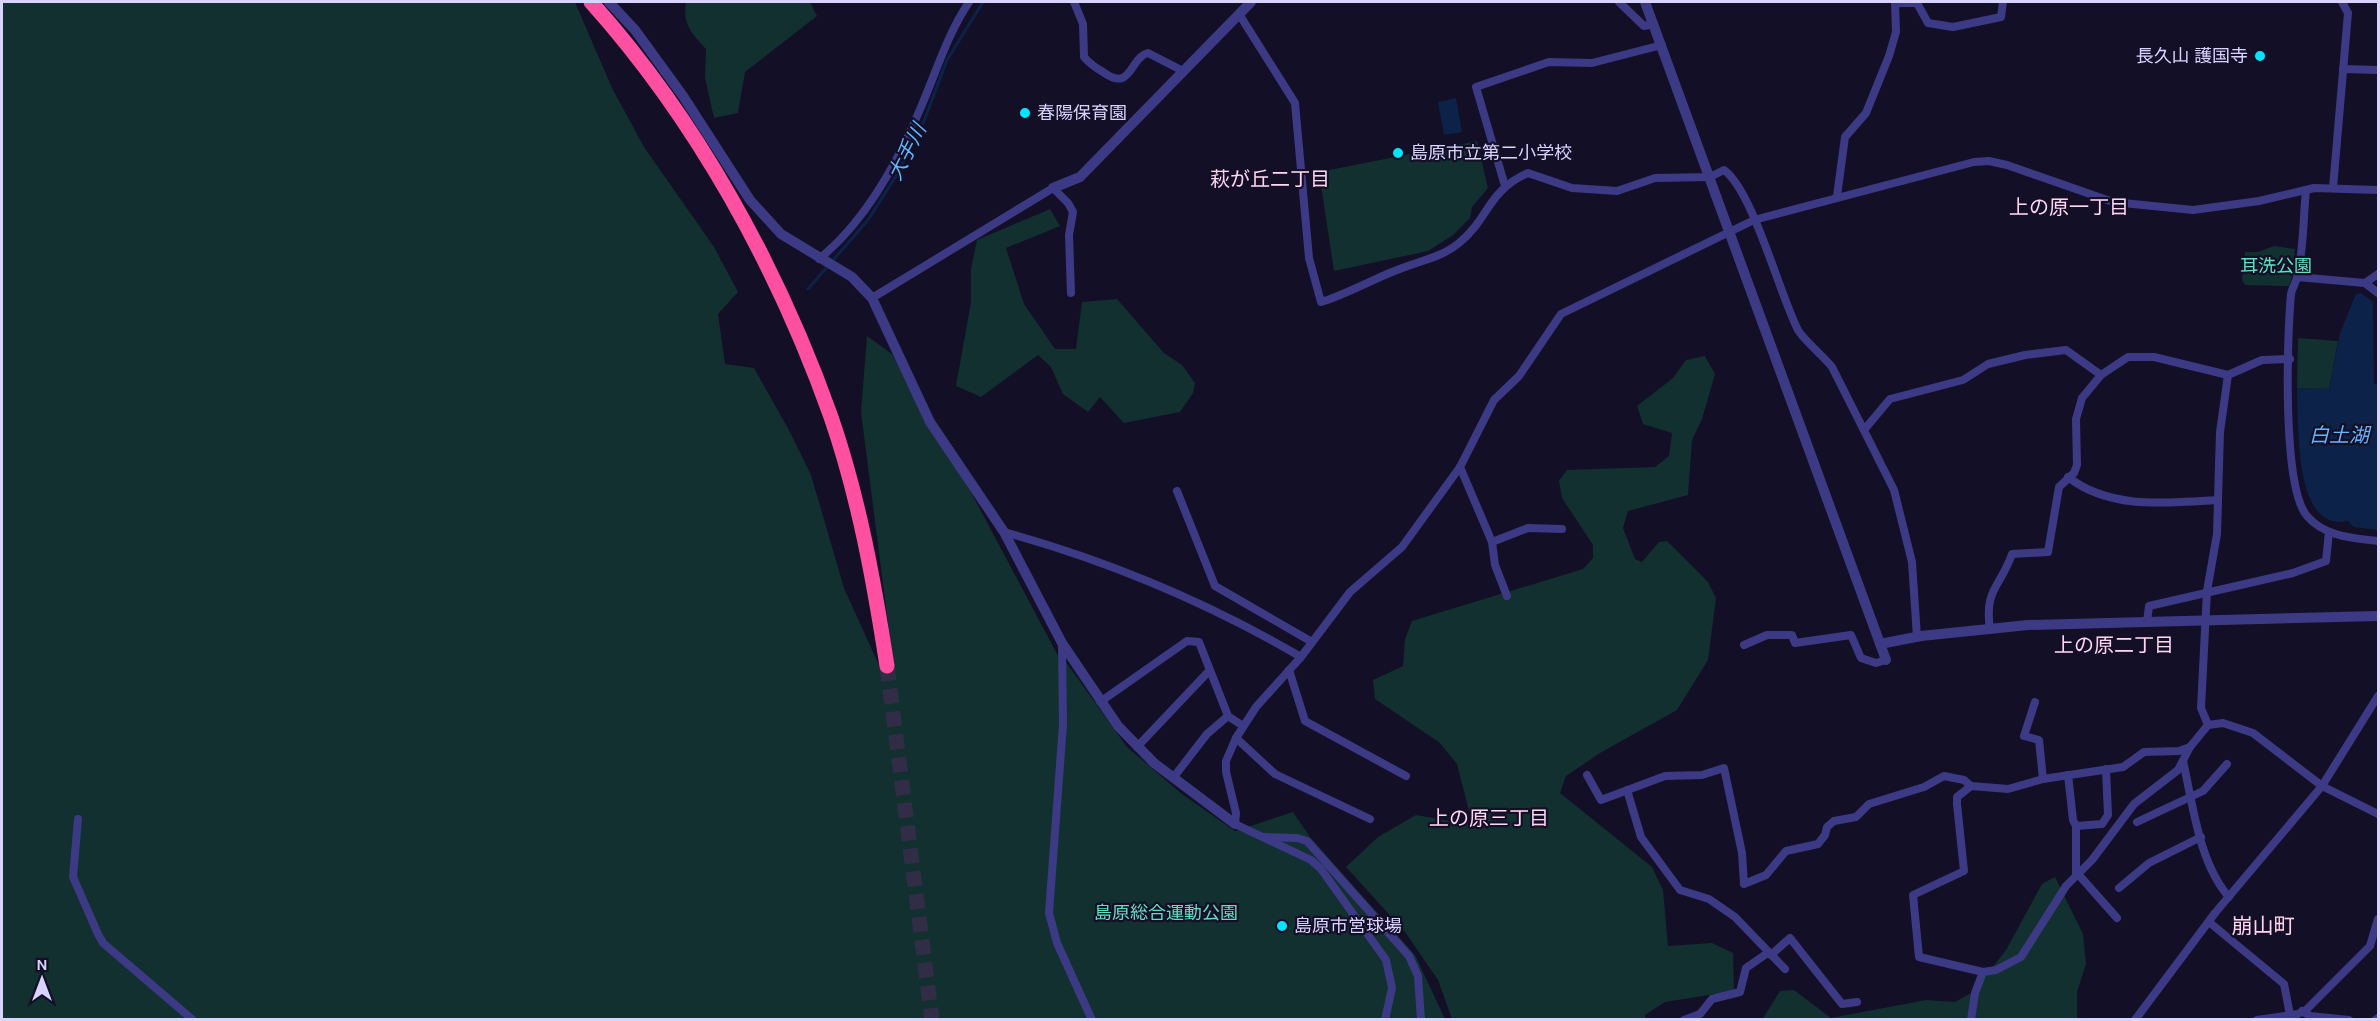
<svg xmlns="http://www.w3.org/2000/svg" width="2380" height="1021" viewBox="0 0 2380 1021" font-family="Karla,'Noto Sans JP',sans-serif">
	<rect width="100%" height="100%" fill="#130f26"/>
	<g fill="#12302f">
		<polygon points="2,2 575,2 612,88 644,147 714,247 738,292 718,314 725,364 754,368 790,432 811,475 844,588 883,674 893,662 861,412 867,336 892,354 973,496 1065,669 1066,662 1127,747 1182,794 1235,831 1293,812 1310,837 1415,955 1445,1019 2,1020"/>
		<path d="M 686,2 L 810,2 L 817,16 L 745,72 L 738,113 L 714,118 L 705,78 L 706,49 C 692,34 682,24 686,2 Z"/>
		<polygon points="1477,141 1488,188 1472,207 1470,218 1453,235 1428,251 1334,271 1319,172"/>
		<polygon points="1050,209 1060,226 1006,248 1024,304 1055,349 1076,349 1082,302 1117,299 1164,353 1182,365 1195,383 1193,393 1180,412 1124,423 1100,397 1088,412 1063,394 1051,367 1038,355 981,397 956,386 971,302 971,269 977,240"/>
		<polygon points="2274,246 2295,249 2294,270 2289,286 2245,285 2242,280 2245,252 2258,252"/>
		<polygon points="2298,338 2338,341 2329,389 2297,388"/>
		<polygon points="1705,356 1715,374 1702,419 1692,440 1688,495 1628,511 1623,528 1635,559 1642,562 1659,542 1667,541 1708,582 1716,598 1708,660 1677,710 1600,753 1566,776 1560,793 1652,867 1663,890 1668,946 1712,943 1733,953 1734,991 1665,1002 1645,1015 1645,1019 1452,1019 1438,980 1405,932 1346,867 1378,837 1416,815 1461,823 1471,819 1457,764 1440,743 1375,699 1373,680 1403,666 1405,639 1412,621 1583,569 1593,558 1593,545 1562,498 1559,481 1567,470 1655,467 1669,456 1672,433 1643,424 1637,406 1673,378 1686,360"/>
		<polygon points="2055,877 2083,934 2086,964 2077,992 2077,1019 1762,1020 1780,991 1794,990 1831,1018 1926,1000 1955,1002 1973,992 2006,950 2042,884"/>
	</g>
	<g fill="#0c2248">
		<polygon points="1456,98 1462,132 1444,135 1438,102"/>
		<path d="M 2361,293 L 2373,302 L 2374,384 L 2378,385 L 2378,530 L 2354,527 L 2348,521 C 2292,533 2299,421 2297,388 L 2329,389 L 2340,333 L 2356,294 Z"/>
	</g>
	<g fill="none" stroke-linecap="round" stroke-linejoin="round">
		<polyline stroke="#0c2248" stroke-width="3" points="808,289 868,220 898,173 924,121 947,60 983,2"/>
		<polyline stroke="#312d47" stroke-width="15" stroke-dasharray="15 8" stroke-linecap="butt" points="887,666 932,1020"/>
		<g stroke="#3d3a85" stroke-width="8">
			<path d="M 1074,2 L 1083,24 L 1084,57 C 1089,63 1096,68 1103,72 C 1132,93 1129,58 1148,53 L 1183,71"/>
			<polyline points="1619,2 1644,26 1654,24"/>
			<polyline points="1895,3 1917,3 1928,23 1953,27 2001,17 2003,2"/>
			<path d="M 1239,14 L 1295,103 L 1309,258 L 1321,302 C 1347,294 1371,280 1397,270 C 1418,261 1441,258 1459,243 C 1489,219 1487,191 1528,173 L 1572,188 L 1617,191 L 1655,178 L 1710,177 L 1724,170 C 1753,191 1779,293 1798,330 C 1802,338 1824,357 1832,367 L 1894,490 L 1912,562 L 1917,637"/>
			<polyline points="2343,69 2378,70"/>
			<polyline points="1505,186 1476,87 1549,62 1592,63 1662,45"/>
			<polyline points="2333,188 2348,13 2342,2"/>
			<path d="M 2306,190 C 2303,218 2304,249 2297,277 C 2296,283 2292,288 2291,294 C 2287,336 2282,487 2307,516 C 2325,537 2353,538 2378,541"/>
			<polyline points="1837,196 1845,137 1866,113 1889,56 1896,32 1895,2"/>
			<path d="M 819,259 C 866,221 898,162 921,107 C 937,70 947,35 969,2"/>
			<polyline points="2297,277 2365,283 2378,293"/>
			<polyline points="2365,283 2378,274"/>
			<polyline points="872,298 1053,188 1068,203 1073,212 1069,235 1071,293"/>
			<polyline points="1864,430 1890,399 1963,380 1988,364 2025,355 2066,350 2101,375"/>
			<polyline points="1460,467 1492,542 1495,565 1507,596"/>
			<path d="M 2068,477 C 2110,510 2168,503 2218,500"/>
			<polyline points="1177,491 1215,586 1312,642"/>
			<path d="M 1004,532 C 1109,561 1207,602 1301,657"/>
			<polyline points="1492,542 1528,528 1562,529"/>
			<polyline points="2147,622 2149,606 2293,573 2326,561 2329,532"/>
			<path d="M 1990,629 C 1984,589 2000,588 2012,554 L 2048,552 L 2059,487 L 2074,473 L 2077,465 L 2076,419 L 2082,398 L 2101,375 L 2128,357 L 2154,357 L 2228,375 L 2262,360 L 2290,359"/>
			<polyline points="1062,643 1063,724 1049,913 1057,943 1092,1020"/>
			<polyline points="1744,645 1767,635 1792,635 1795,643 1851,635 1861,658 1876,663 1886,660"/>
			<polyline points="1289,670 1305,721 1406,776"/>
			<polyline points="1100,702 1187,641 1199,642 1228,716 1243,726"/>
			<polyline points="2035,702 2024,736 2039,740 2043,779"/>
			<polyline points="2208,725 2201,708 2207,591 2217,534 2220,432 2228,375"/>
			<polyline points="1236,738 1275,774 1370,819"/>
			<polyline points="1137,747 1209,671"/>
			<path d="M 2183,761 C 2193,805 2199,863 2229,897"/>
			<polyline points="1587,775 1601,800 1665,776 1702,775 1724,768 1742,853 1744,884 1766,875 1786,851 1818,844 1825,835 1827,827 1834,821 1856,817 1869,804 1924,787 1944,776 1964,780 1971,786 2008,789 2043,779 2123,767 2144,752 2179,751 2190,747"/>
			<polyline points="2068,775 2073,820 2076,826 2076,875"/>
			<polyline points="1173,778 1207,734 1228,716"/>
			<polyline points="1971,786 1957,797 1957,804 1964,871 1913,895 1919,957 1983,972"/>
			<polyline points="1627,790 1641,837 1680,890 1709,899 1735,917 1785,969"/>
			<polyline points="78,819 73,877 98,934 103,943 193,1020"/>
			<polyline points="2137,822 2203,791 2227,764"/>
			<polyline points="2076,826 2102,824 2108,815 2106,769"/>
			<polyline points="1265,837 1297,838 1307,841 1409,956 1418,976 1421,1020"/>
			<polyline points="2078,874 2117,918"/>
			<polyline points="2119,888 2149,863 2201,837"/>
			<polyline points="2209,922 2284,984 2290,1015"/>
			<polyline points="1771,955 1790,938 1842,1004 1857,1002"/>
			<polyline points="2302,1011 2310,1016 2349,1020"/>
			<polyline points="1385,1020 1392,988 1386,960 1321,869 1311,860 1235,824 1236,813 1226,772 1226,761 1236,738 1256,707 1301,657 1350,592 1402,547 1460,467 1494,400 1519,376 1561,314 1754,220 1974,162 1989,161 2007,165 2113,202 2193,210 2259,201 2314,188 2378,190"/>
			<polyline points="1684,1020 1700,1014 1712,999 1740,992 1746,968 1769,952"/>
			<polyline points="1971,1020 1975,993 1983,972 1996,970 2021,957 2066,886 2092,860 2134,804 2178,770 2190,747 2208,725 2223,723 2253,733 2322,786 2378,814"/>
			<polyline points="2135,1020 2215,913 2322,786 2378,696"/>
			<polyline points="2257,1020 2298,1014 2306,1010 2370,946 2378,919"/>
			<polyline points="2375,1020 2378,1018"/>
		</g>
		<g stroke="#3d3a85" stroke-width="10">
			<polyline points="609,2 635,30 683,96 750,200 781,234 852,277 872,298 930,422 1004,532 1062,643 1118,726 1154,763 1235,824"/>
			<polyline points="1645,2 1886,660"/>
			<polyline points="1053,188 1080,177 1251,2"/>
			<polyline points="1880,644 1921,636 2028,625 2378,616"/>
		</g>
		<path stroke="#ff4fa3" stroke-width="15" d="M 591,2 C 697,120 778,268 831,417 C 859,498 874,582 887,666"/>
	</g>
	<g fill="#00e5ff" stroke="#130f26" stroke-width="2">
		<circle cx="2260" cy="56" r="6"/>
		<circle cx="1025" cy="113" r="6"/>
		<circle cx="1398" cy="153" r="6"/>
		<circle cx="1282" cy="926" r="6"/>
	</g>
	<g text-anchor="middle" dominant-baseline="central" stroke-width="4.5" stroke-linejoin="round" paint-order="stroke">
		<g font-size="18" fill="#d9d4ff" stroke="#130f26" text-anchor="start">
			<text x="2248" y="56" text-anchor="end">長久山 護国寺</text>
			<text x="1037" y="113">春陽保育園</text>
			<text x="1410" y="153">島原市立第二小学校</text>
			<text x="1294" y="926">島原市営球場</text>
		</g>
		<g font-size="18" fill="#5fe0c0" stroke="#130f26">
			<text x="2276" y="266">耳洗公園</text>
			<text x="1166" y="913">島原総合運動公園</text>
		</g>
		<g font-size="20" font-style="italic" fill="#62b6ff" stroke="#130f26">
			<text transform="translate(907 152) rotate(-63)">大手川</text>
			<text x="2339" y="435">白土湖</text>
		</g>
		<g font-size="20" fill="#ffd6f0" stroke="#130f26">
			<text x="1270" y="179">萩が丘二丁目</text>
			<text x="2069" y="207">上の原一丁目</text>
			<text x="2114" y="645">上の原二丁目</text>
			<text x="1489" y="818">上の原三丁目</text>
		</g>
		<g font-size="21" fill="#ffd6f0" stroke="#130f26">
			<text x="2263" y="926">崩山町</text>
		</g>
	</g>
	<rect width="2380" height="1021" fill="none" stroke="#d9d4ff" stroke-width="6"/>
	<g transform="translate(42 979)" stroke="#130f26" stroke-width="4.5" paint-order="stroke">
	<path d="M0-4.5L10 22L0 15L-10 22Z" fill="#d9d4ff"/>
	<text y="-9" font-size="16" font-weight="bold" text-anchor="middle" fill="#d9d4ff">N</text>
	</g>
</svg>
